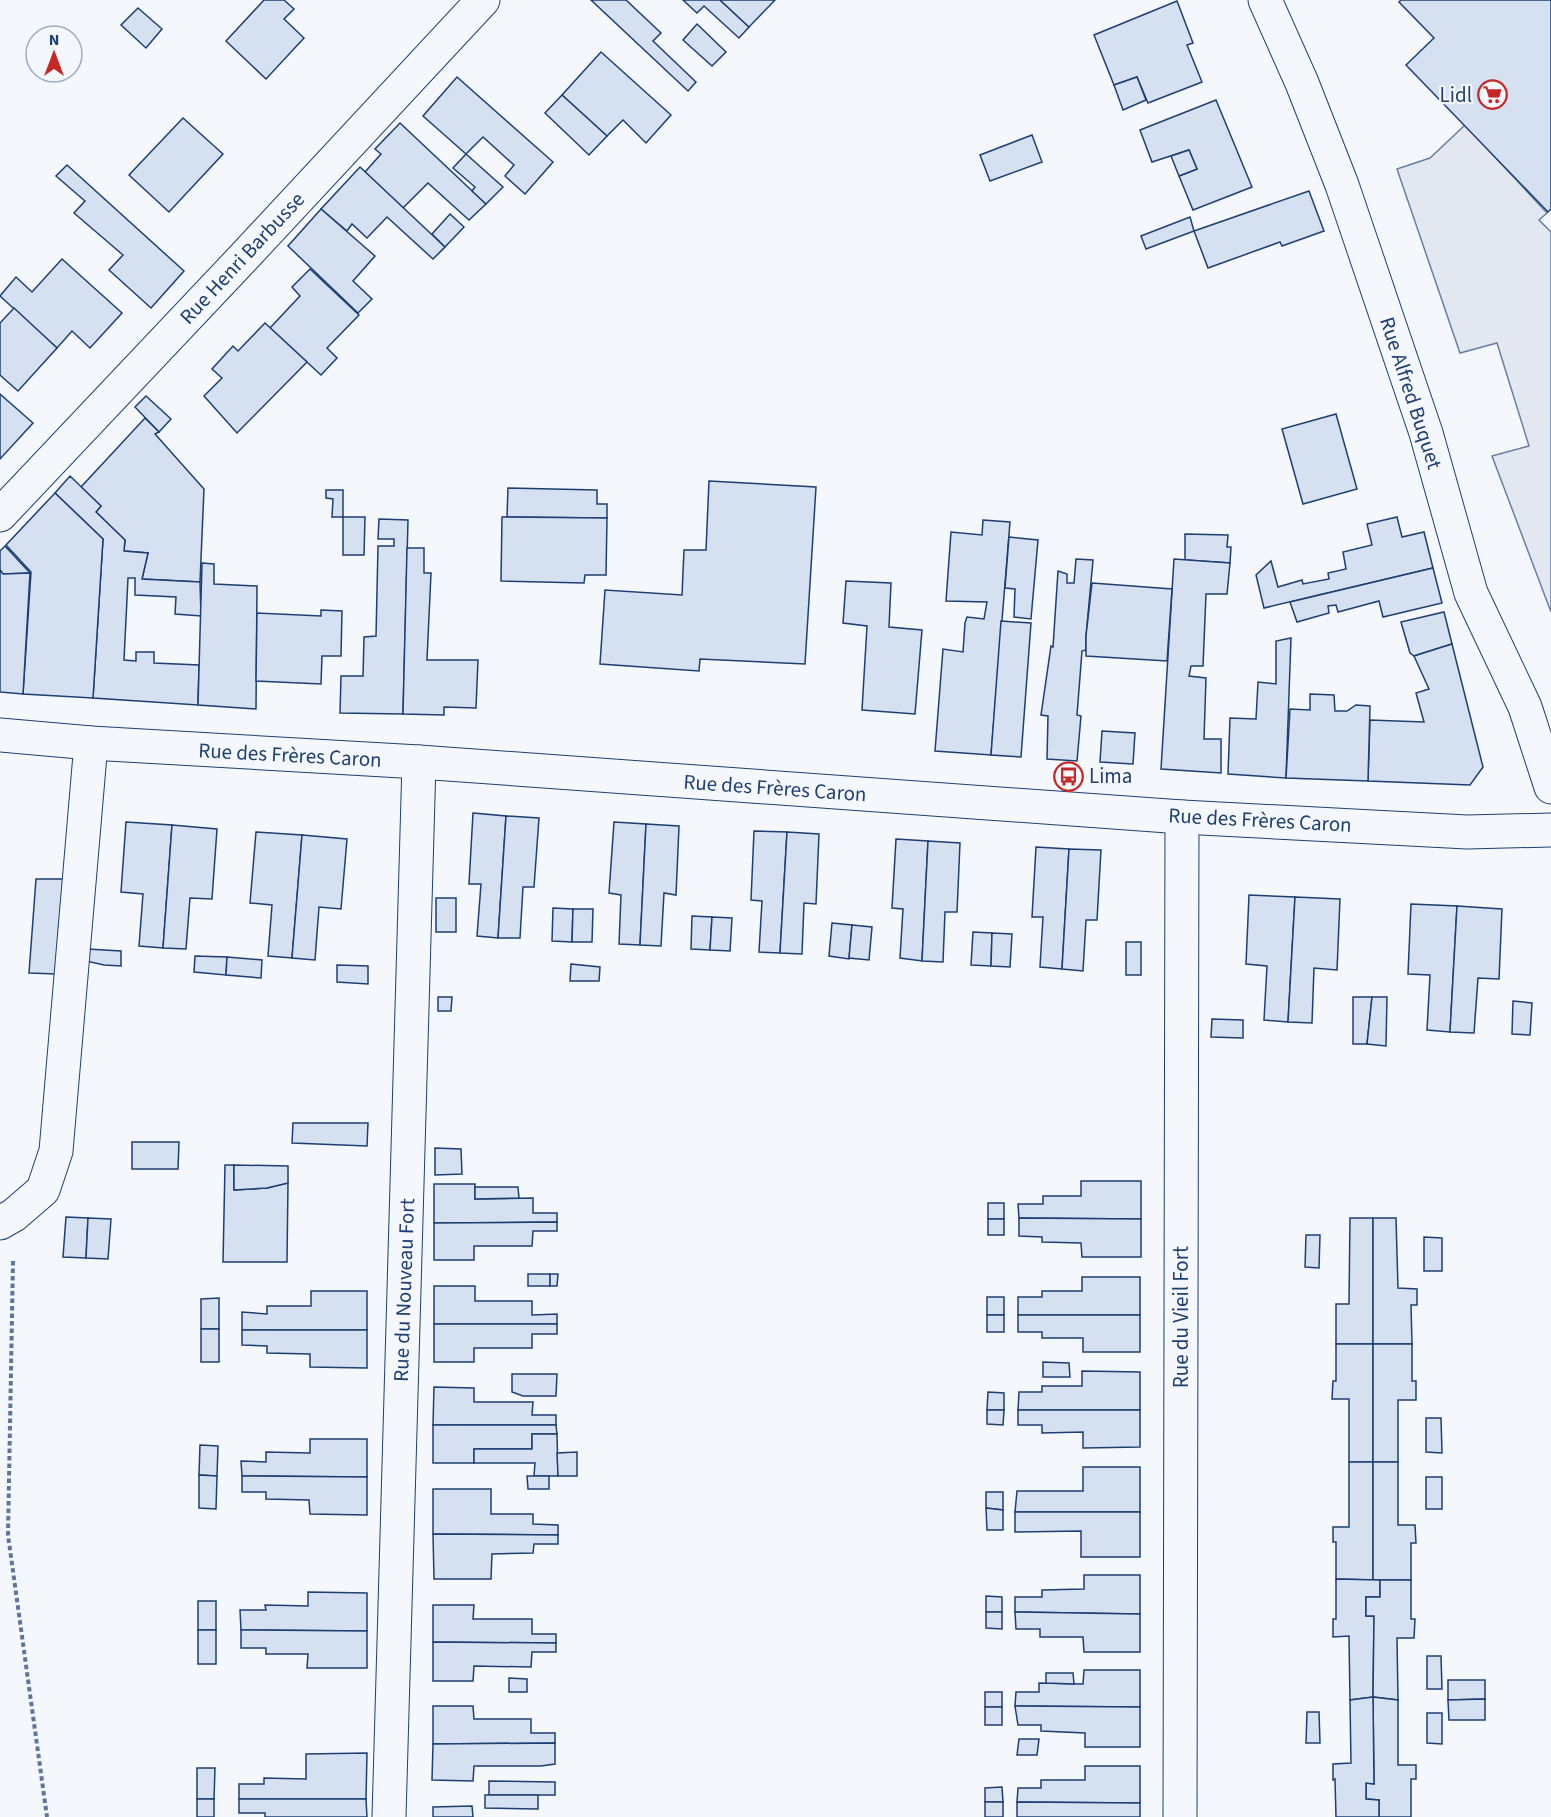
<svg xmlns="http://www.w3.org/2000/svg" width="1551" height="1817" viewBox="0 0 1551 1817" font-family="'Source Sans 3',sans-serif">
	<rect width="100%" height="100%" fill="#f4f7fb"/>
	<polygon fill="#e3e8f0" stroke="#687fa3" stroke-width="1.5" points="1465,125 1547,213 1539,220 1551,232 1551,612 1492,456 1529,446 1497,343 1460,353 1397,169 1430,158"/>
	<g fill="#d5e0f0" stroke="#1d3f73" stroke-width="1.5">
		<polygon points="264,0 284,0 294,9 284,19 304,38 266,79 226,41"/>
		<polygon points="591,0 626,0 661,33 653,41 696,82 688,91"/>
		<polygon points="683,0 720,0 749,27 739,38 704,6 697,13"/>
		<polygon points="720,0 775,0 749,27"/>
		<polygon points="1401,0 1551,0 1551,209 1548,212 1406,65 1434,38 1399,2"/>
		<polygon points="1177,1 1193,43 1187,45 1202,82 1148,103 1137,77 1114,85 1094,35"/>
		<polygon points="138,8 162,29 146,48 121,25"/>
		<polygon points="697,24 726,52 712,66 683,40"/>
		<polygon points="601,52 671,115 646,143 623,120 607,136 562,95"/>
		<polygon points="457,77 553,162 525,194 505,176 514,165 483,137 466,154 423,116"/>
		<polygon points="1137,77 1146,100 1123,110 1114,85"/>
		<polygon points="562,95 607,136 589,155 545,113"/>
		<polygon points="1216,100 1252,187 1193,210 1179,176 1197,169 1189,150 1152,162 1140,130"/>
		<polygon points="183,118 223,154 169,212 129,175"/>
		<polygon points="400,123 486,204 469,220 428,183 403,208 365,172 381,154 375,149"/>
		<polygon points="1032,135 1042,162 990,181 980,155"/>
		<polygon points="1189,150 1197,169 1179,176 1171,156"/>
		<polygon points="466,154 503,187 486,204 472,191 475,187 453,168"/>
		<polygon points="67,165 184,271 151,308 109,270 123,255 74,213 85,201 56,176"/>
		<polygon points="360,167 445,247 433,259 387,217 367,238 352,224 347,231 321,209"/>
		<polygon points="1309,191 1324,231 1282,246 1280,242 1208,268 1194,231"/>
		<polygon points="321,209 375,256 353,281 372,299 358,313 288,246"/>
		<polygon points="450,214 464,227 445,247 432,234"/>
		<polygon points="1190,217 1194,231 1146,249 1141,236"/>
		<polygon points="62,259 122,313 90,348 72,331 57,348 0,296 16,277 32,292"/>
		<polygon points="310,269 359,315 327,348 337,358 321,375 270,328 300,296 292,287"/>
		<polygon points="14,308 57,348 18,391 0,375 0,323"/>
		<polygon points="265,323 307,362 237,433 204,396 222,378 212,369 233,346 238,351"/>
		<polygon points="0,394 33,423 0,459"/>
		<polygon points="146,396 171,419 159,432 135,407"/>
		<polygon points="1336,414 1357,489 1303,504 1282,429"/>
		<polygon points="145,418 159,432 155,434 204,489 200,582 142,579 148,553 124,551 125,540 96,512 101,506 81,487"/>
		<polygon points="70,476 101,506 96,512 125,540 124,551 148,553 142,579 200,582 201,616 175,614 176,597 135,595 135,578 128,578 124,660 136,661 136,652 154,652 154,663 199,665 198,705 93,698 103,539 55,493"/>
		<polygon points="709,481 816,487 805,664 700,659 699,671 600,664 605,590 682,595 684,550 706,550"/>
		<polygon points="508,488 597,490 597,504 607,504 607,518 507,517"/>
		<polygon points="326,490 343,490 343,517 332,517 333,499 326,498"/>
		<polygon points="55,493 103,539 93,698 23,694 31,572 6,545"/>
		<polygon points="343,517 365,517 364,555 343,555"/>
		<polygon points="502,517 607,518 606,575 585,575 584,583 501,581"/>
		<polygon points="1397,517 1402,537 1424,532 1433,568 1264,608 1256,575 1271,561 1278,587 1302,580 1303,584 1329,579 1328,573 1346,569 1343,552 1372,545 1367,524"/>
		<polygon points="379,519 408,520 403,714 340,713 341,676 363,676 364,637 376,636 378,546 394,546 394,539 378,539"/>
		<polygon points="983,520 1010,522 991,755 935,751 943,649 963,652 965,623 967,617 984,619 987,602 946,601 951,532 982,535"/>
		<polygon points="1185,534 1228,535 1227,547 1231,547 1230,563 1185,560"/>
		<polygon points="1009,537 1038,540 1031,619 1014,617 1015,589 1005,588"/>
		<polygon points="5,546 30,573 3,574 0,570 0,551"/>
		<polygon points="407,548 424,548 424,573 431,573 427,660 478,660 476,708 444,707 444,715 403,714"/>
		<polygon points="1076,559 1093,560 1086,636 1086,650 1082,651 1077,715 1081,716 1077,761 1047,759 1048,716 1041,715 1051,646 1053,647 1058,571 1067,574 1067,583 1074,583"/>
		<polygon points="1174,559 1230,563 1227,594 1206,594 1203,666 1191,666 1189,676 1206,678 1204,739 1221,739 1221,773 1161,769"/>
		<polygon points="202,563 214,564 214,584 257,586 256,709 198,705"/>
		<polygon points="1433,568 1442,603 1383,617 1379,601 1338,612 1336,605 1328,606 1329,613 1297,622 1290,602"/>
		<polygon points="0,570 3,574 30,573 23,694 0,692"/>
		<polygon points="846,581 891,583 889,627 922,630 915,714 862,710 867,626 843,623"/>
		<polygon points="1092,583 1172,589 1167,661 1086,656 1086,636"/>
		<polygon points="321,610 342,611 341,656 322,656 321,684 256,681 257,613 321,616"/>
		<polygon points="1444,612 1452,644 1414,656 1410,653 1401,622"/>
		<polygon points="1001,621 1031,623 1021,757 991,755"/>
		<polygon points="1291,638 1286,778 1228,774 1230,718 1256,719 1258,682 1276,684 1276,641"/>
		<polygon points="1452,644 1483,767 1470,785 1368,781 1370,720 1424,722 1416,693 1429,689 1414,656"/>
		<polygon points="1310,694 1334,695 1335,711 1347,711 1356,705 1370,706 1368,781 1286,778 1290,709 1310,710"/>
		<polygon points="1102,731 1135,733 1133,764 1100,762"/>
		<polygon points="473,813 506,816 498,938 477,936 481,884 469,884"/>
		<polygon points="506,816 539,818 534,887 523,887 520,938 498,938"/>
		<polygon points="126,822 172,825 163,948 139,946 143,894 121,892"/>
		<polygon points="614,822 646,824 640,945 619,944 621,895 609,893"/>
		<polygon points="646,824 679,826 676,895 664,893 661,946 640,945"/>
		<polygon points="172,825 217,829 212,899 190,898 186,949 163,948"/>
		<polygon points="754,831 787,832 780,953 759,952 762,901 751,900"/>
		<polygon points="256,832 302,835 292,958 268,956 272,905 250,903"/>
		<polygon points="787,832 819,834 816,904 804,903 802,954 780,953"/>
		<polygon points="302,835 347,839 341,909 319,907 315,960 292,958"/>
		<polygon points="896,839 928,841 922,961 900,958 903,909 892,908"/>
		<polygon points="928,841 960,843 957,912 945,912 943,962 922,961"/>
		<polygon points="1036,847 1069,849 1062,969 1040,967 1043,917 1032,917"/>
		<polygon points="1069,849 1101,850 1097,920 1086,920 1083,971 1062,969"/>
		<polygon points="36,879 64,879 56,974 29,973"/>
		<polygon points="1249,895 1295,897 1288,1022 1264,1020 1267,966 1246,964"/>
		<polygon points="1295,897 1340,899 1337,970 1314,968 1312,1023 1288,1022"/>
		<rect x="436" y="898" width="20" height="34"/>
		<polygon points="1411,904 1457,906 1450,1032 1427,1030 1430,975 1408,974"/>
		<polygon points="1457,906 1502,909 1499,979 1478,978 1474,1033 1450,1032"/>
		<polygon points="553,908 573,909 572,942 552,941"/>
		<polygon points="573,909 593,909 592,942 572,942"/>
		<polygon points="692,916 712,917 710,950 691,949"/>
		<polygon points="712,917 732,918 730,951 710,950"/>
		<polygon points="832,923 852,925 849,959 829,956"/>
		<polygon points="852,925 872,927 869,960 849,958"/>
		<polygon points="973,932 992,933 991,966 971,965"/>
		<polygon points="992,933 1012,934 1010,967 991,966"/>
		<rect x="1126" y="942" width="15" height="33"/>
		<polygon points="87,949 121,951 121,966 104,965 86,961"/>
		<polygon points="195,956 227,957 226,975 194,972"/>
		<polygon points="227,957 262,960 261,978 226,975"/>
		<polygon points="571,964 600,967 599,981 570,981"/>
		<polygon points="337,965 368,966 368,984 337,982"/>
		<polygon points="438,997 452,997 451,1011 438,1011"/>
		<polygon points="1353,997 1372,997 1367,1044 1353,1044"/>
		<polygon points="1372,997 1387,997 1386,1046 1367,1044"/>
		<polygon points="1513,1001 1532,1003 1530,1035 1512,1034"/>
		<polygon points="1212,1019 1243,1020 1243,1038 1211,1037"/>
		<polygon points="293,1123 368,1123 367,1146 292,1143"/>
		<polygon points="132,1142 179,1142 178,1169 132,1169"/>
		<polygon points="435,1148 461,1149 462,1174 435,1175"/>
		<polygon points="225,1165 234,1165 234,1190 267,1188 288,1183 287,1262 223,1262"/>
		<polygon points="234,1165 288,1166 288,1183 267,1188 234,1190"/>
		<polygon points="1081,1181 1141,1181 1141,1219 1019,1218 1018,1204 1043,1204 1043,1196 1081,1196"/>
		<polygon points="434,1184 475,1184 475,1199 533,1198 533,1213 557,1213 557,1222 434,1223"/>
		<polygon points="475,1187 518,1187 519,1198 475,1199"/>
		<rect x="988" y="1203" width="16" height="16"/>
		<polygon points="66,1217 88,1218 86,1258 63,1257"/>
		<polygon points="88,1218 111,1219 108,1259 86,1258"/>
		<polygon points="1019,1218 1141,1219 1141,1257 1082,1257 1081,1243 1042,1242 1042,1237 1019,1236"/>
		<polygon points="1350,1218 1373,1218 1373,1344 1336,1344 1336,1304 1349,1304"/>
		<polygon points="1373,1218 1396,1218 1398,1288 1417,1289 1417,1305 1411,1305 1412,1344 1373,1344"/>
		<rect x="988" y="1219" width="16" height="16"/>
		<polygon points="557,1222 557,1231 533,1231 532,1246 474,1246 474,1260 434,1260 434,1223"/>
		<polygon points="1306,1235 1320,1235 1319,1268 1305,1267"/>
		<polygon points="1424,1237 1442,1238 1442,1271 1424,1271"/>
		<rect x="528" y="1274" width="22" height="12"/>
		<polygon points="550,1274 558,1274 557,1286 550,1286"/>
		<polygon points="1082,1277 1140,1277 1140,1315 1018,1315 1018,1297 1042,1297 1042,1291 1082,1291"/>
		<polygon points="434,1286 475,1286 475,1301 532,1301 532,1315 557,1314 557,1324 434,1324"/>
		<polygon points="311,1291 367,1291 367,1330 242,1330 242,1312 267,1314 267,1306 311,1306"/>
		<rect x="987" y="1297" width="17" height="18"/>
		<polygon points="219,1298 219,1329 201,1329 201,1299"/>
		<rect x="987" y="1315" width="17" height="17"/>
		<polygon points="1018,1315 1140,1315 1140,1352 1083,1352 1083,1338 1042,1338 1042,1332 1018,1332"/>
		<polygon points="434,1324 557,1324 557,1334 532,1334 532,1348 474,1348 474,1362 434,1362"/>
		<rect x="201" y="1329" width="18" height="33"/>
		<polygon points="242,1330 367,1330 367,1368 310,1367 310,1354 267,1353 267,1346 242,1345"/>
		<polygon points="1336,1344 1373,1344 1373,1462 1349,1462 1349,1399 1332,1399 1333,1381 1336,1381"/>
		<polygon points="1373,1344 1412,1344 1412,1381 1416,1381 1416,1400 1398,1400 1398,1462 1373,1462"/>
		<polygon points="1043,1362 1069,1363 1070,1377 1043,1377"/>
		<polygon points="1082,1371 1140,1372 1140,1410 1018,1410 1019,1392 1042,1392 1042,1386 1082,1386"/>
		<polygon points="512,1374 557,1374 556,1396 523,1396 512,1392"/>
		<polygon points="434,1387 474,1388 474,1402 533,1402 532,1415 556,1415 556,1425 433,1425"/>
		<polygon points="988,1392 1004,1393 1004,1410 987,1410"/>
		<polygon points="987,1410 1004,1410 1003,1425 987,1424"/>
		<polygon points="1018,1410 1140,1410 1140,1447 1083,1448 1083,1432 1042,1433 1042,1425 1018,1425"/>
		<polygon points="1426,1418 1441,1418 1442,1453 1426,1452"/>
		<polygon points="433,1425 556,1425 557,1434 532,1434 532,1449 474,1449 474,1463 433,1463"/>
		<polygon points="532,1434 557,1434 558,1476 534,1476 535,1463 474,1463 474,1449 532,1449"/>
		<polygon points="310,1439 367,1439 367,1477 242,1476 241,1461 266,1462 266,1452 310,1453"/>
		<polygon points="200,1445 218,1446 217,1476 199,1475"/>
		<polygon points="577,1452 577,1476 558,1476 557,1453"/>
		<polygon points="1349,1462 1373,1462 1373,1580 1336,1579 1336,1542 1333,1542 1333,1527 1349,1527"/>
		<polygon points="1373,1462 1398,1462 1398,1525 1415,1525 1416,1543 1411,1543 1411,1580 1373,1580"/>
		<polygon points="1083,1467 1140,1467 1140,1512 1015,1512 1017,1491 1083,1491"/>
		<polygon points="199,1475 217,1476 216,1509 199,1508"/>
		<polygon points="242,1476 367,1477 367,1515 310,1514 309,1500 266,1499 266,1492 242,1492"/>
		<polygon points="527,1476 549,1476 549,1489 528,1489"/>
		<rect x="1426" y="1477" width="16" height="32"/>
		<polygon points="433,1489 491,1489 491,1514 533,1514 533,1524 558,1525 558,1535 433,1534"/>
		<polygon points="986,1492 1003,1492 1003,1510 986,1508"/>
		<polygon points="986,1508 1003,1510 1003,1530 987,1530"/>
		<polygon points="1015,1512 1140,1512 1140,1557 1081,1557 1081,1531 1015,1532"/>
		<polygon points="433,1534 558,1535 558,1544 534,1544 533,1553 492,1554 491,1579 434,1579"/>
		<polygon points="1084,1575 1140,1575 1140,1614 1015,1612 1015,1597 1042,1597 1042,1590 1084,1589"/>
		<polygon points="1336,1579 1380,1580 1380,1597 1366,1597 1366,1616 1374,1616 1373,1697 1350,1700 1349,1636 1333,1637 1333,1619 1336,1619"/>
		<polygon points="1380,1580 1411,1580 1411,1619 1415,1619 1414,1638 1397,1638 1398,1700 1373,1697 1374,1616 1366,1616 1366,1597 1380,1597"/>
		<polygon points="308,1592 367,1593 367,1631 241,1630 240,1610 266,1610 265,1605 308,1606"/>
		<polygon points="986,1596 1002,1597 1002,1612 986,1612"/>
		<rect x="198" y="1601" width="18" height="29"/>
		<polygon points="433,1605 474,1605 473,1619 532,1619 532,1634 556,1634 556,1643 433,1642"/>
		<polygon points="986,1612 1002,1612 1002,1629 986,1628"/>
		<polygon points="1015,1612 1140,1614 1140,1652 1084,1652 1083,1637 1040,1637 1040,1629 1016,1629"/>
		<rect x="198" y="1630" width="18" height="34"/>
		<polygon points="241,1630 367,1631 367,1668 307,1668 308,1654 266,1654 266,1648 241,1648"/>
		<polygon points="433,1642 556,1643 556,1652 532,1652 531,1667 474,1666 473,1681 433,1681"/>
		<polygon points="1427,1656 1441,1656 1442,1689 1427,1689"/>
		<polygon points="1084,1670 1140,1670 1140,1707 1015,1706 1016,1692 1039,1692 1039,1683 1083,1684"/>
		<polygon points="1046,1673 1073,1673 1074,1684 1046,1683"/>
		<polygon points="509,1678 527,1679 527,1692 509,1692"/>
		<polygon points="1448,1680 1485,1680 1485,1699 1448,1700"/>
		<rect x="985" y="1692" width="17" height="15"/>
		<polygon points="1373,1697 1398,1700 1398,1765 1416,1765 1416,1779 1411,1779 1411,1817 1379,1817 1379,1800 1366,1799 1366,1783 1374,1784"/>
		<polygon points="1373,1697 1374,1784 1366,1783 1366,1799 1379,1800 1379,1817 1336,1817 1335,1779 1333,1780 1333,1764 1351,1763 1350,1700"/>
		<polygon points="1485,1699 1485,1720 1449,1720 1448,1700"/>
		<polygon points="433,1706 473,1706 474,1719 531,1719 531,1733 555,1733 555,1743 433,1744"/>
		<polygon points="1015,1706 1140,1707 1140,1747 1085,1747 1085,1733 1041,1731 1041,1725 1018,1725"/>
		<rect x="985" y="1707" width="17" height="18"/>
		<polygon points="1307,1712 1319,1712 1320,1743 1306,1743"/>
		<polygon points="1427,1713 1442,1713 1442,1744 1427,1743"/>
		<polygon points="1019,1739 1039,1739 1037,1755 1017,1755"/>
		<polygon points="555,1743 555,1764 541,1766 474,1766 473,1781 432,1780 433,1744"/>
		<polygon points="367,1753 366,1799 239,1799 239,1784 264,1784 264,1778 306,1779 306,1754"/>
		<polygon points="1085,1766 1140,1766 1140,1803 1017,1802 1018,1788 1041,1788 1041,1780 1085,1780"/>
		<polygon points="197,1768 215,1768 214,1799 197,1799"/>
		<polygon points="489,1781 555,1782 555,1795 489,1795"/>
		<polygon points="1002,1787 1003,1802 985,1802 985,1788"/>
		<polygon points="485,1795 538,1795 538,1809 485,1808"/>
		<rect x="197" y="1799" width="17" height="18"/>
		<polygon points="239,1799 366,1799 367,1817 265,1817 265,1813 239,1813"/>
		<rect x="985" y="1802" width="18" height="15"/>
		<polygon points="1017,1802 1140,1803 1140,1817 1017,1817"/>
		<polygon points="472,1806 473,1817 433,1817 433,1807"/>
	</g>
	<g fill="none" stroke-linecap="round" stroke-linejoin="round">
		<defs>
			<g id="minor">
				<polyline points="1265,0 1302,83 1342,185 1426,433 1471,593 1525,707 1551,787"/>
				<polyline points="0,515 242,259 483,0"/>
				<polyline points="0,1223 14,1215 43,1190 56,1151 91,743"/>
				<polyline points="389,1817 419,762"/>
				<polyline points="1180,1817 1182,817"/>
			</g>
			<polyline id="major" points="0,735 91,743 419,762 1182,817 1467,832 1551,830"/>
		</defs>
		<use href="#minor" stroke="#1d3f73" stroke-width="35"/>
		<use href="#major" stroke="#1d3f73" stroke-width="35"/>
		<polyline stroke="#5e769c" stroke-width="4" stroke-dasharray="4.5 3" stroke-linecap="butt" points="13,1261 8,1535 47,1817"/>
		<use href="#minor" stroke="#f4f7fb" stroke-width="33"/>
		<use href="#major" stroke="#f4f7fb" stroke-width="33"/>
	</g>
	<defs>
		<symbol id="supermarket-ring" viewBox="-11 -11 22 22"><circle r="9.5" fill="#f4f7fb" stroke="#c62828" stroke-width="1.5"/><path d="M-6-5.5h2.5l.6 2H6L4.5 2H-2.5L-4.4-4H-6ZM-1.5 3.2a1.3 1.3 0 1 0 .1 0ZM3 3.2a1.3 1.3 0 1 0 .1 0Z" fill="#c62828"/></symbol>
		<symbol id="bus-ring" viewBox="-11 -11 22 22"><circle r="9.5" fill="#f4f7fb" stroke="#c62828" stroke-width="1.5"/><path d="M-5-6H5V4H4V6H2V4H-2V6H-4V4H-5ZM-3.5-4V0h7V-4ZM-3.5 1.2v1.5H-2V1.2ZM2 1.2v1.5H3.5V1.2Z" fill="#c62828"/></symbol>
	</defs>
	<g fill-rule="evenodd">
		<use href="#supermarket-ring" x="1476" y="78" width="33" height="33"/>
		<use href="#bus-ring" x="1052" y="760" width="33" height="33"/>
	</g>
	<g text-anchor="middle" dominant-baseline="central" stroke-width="4.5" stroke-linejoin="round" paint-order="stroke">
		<g font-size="21" fill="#1d3f73" stroke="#f4f7fb" text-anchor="end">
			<text x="1472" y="95">Lidl</text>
			<text x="1089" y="776" text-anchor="start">Lima</text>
		</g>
		<g font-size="21" fill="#1d3f73" stroke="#f4f7fb">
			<text transform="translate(242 258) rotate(-47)">Rue Henri Barbusse</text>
			<text transform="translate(1411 393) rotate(72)">Rue Alfred Buquet</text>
			<text transform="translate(290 755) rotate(3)">Rue des Frères Caron</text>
			<text transform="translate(775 788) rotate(4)">Rue des Frères Caron</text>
			<text transform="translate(1260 820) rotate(3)">Rue des Frères Caron</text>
			<text transform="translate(404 1290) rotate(-88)">Rue du Nouveau Fort</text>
			<text transform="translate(1181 1317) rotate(-90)">Rue du Vieil Fort</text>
		</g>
	</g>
	<g transform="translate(54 54)"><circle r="28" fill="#f4f7fb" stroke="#9eadc5" stroke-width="1.5"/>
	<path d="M0-4.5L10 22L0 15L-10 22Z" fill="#c62828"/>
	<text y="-9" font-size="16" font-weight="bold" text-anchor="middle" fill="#1d3f73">N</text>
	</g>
</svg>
